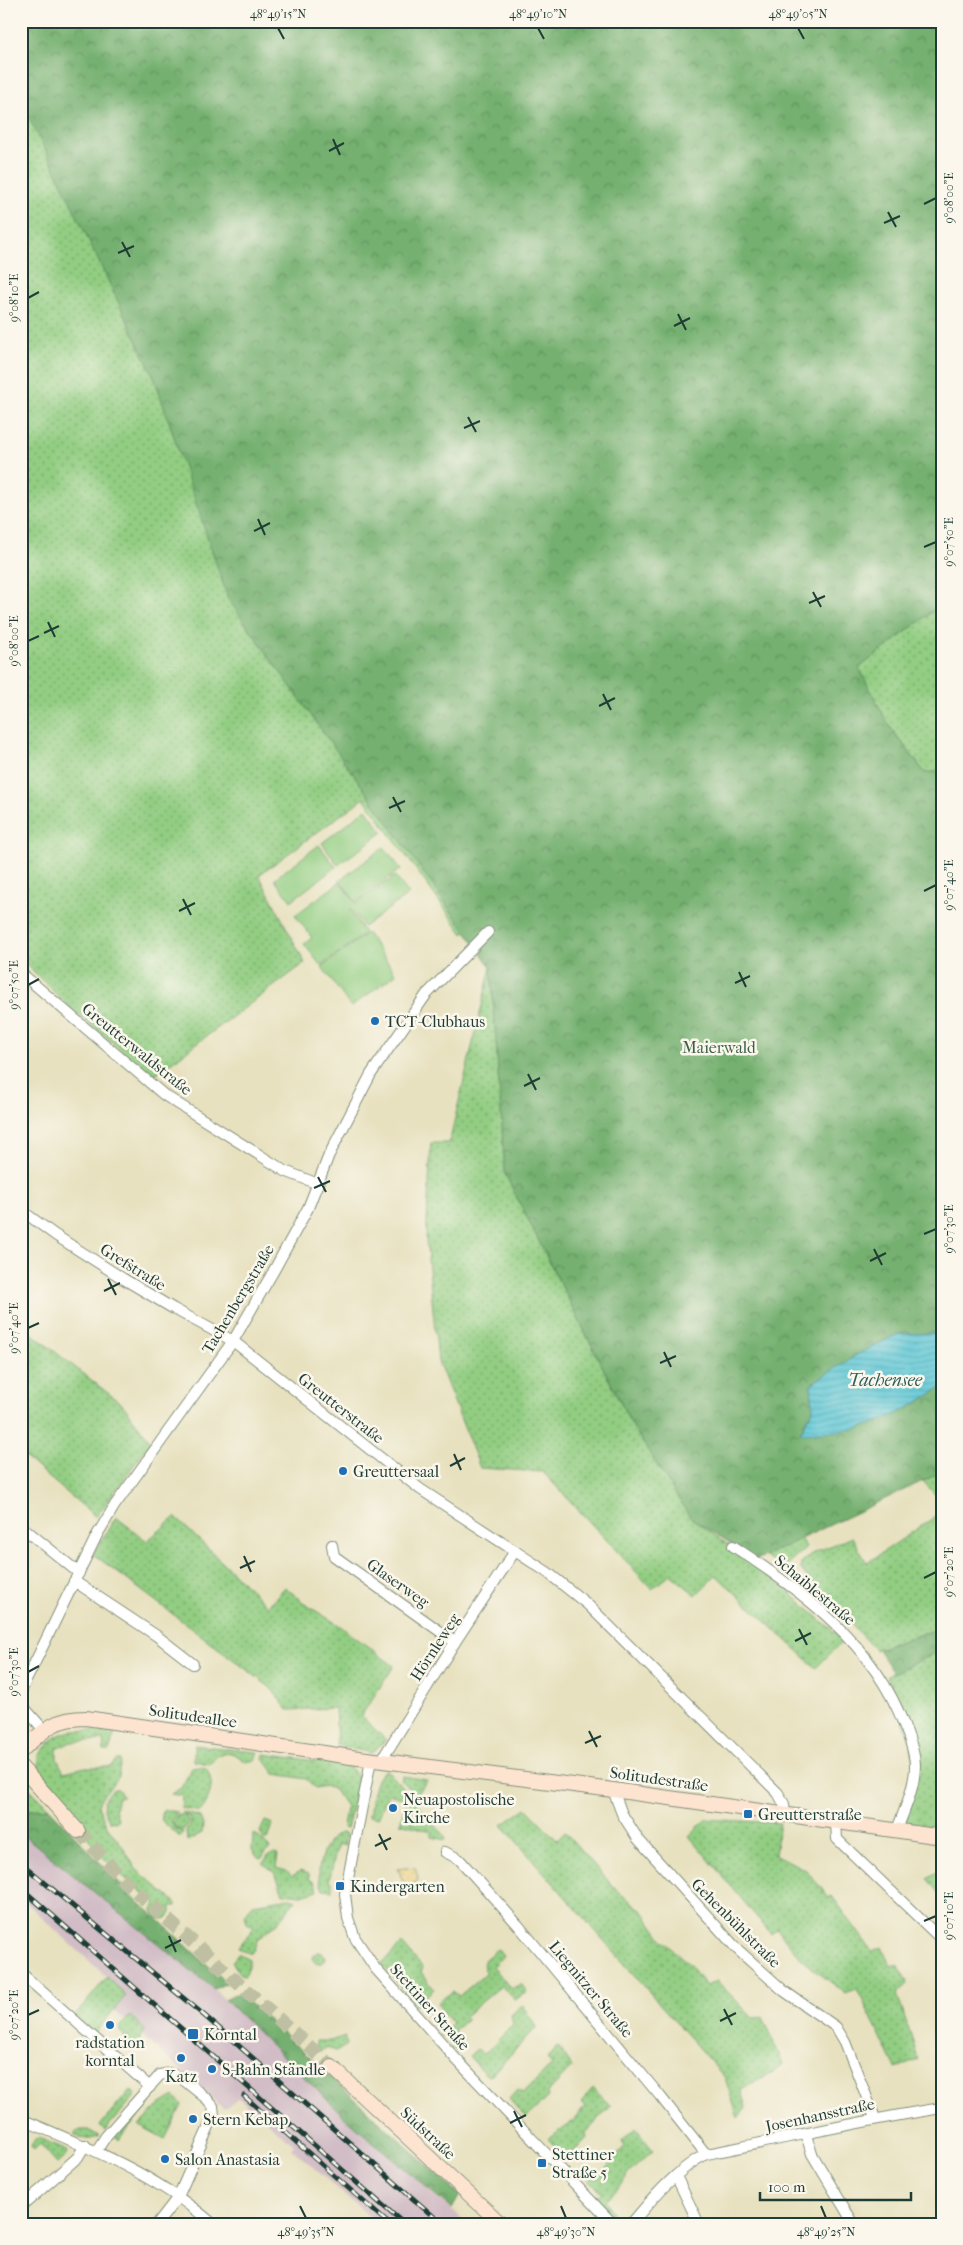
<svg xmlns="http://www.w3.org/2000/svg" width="963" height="2245" viewBox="0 0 963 2245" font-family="'IM FELL French Canon',serif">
	<defs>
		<pattern id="green-dots" width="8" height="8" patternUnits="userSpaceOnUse" patternTransform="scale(1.25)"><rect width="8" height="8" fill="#92cd82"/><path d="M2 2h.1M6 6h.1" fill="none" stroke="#77a86b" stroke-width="1.8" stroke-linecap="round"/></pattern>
		<pattern id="forest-crowns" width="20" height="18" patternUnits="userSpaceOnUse" patternTransform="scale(1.25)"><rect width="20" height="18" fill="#75b070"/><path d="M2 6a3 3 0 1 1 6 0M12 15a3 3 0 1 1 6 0" fill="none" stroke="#5f905d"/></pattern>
		<pattern id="sand-dots" width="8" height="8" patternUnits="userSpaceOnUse" patternTransform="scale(1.25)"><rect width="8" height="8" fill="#eeda9e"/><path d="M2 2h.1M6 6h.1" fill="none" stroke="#ccbc89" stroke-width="1.8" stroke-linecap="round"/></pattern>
		<pattern id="water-rules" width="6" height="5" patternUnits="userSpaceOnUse" patternTransform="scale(1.25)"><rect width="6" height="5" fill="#5dc7d7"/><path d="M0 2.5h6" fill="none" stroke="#4ca3af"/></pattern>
	</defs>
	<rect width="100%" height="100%" fill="#fbf7ec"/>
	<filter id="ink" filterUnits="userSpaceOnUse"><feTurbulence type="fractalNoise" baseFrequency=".02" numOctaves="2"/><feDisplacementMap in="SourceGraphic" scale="10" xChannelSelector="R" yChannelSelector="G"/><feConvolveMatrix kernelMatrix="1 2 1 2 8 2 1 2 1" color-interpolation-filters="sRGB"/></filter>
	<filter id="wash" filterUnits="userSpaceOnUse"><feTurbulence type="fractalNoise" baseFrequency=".0096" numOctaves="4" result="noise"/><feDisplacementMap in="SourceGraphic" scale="20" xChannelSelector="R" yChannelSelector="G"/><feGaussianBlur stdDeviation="1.12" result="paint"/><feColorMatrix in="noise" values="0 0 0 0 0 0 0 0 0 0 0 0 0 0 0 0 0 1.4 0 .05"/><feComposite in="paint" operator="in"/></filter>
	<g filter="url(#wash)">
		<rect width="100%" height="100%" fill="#e7e1bf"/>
		<polygon fill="#d2bdc6" points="21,1833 214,1989 352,2124 468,2224 378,2224 292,2149 294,2145 239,2098 224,2109 114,2010 126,1995 21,1898"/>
		<g fill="url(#green-dots)" stroke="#58855b">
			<polygon points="21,21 942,21 827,669 942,802 942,1422 778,1503 806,1548 784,1568 694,1514 505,1174 633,1427 690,1517 773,1578 844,1640 816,1668 716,1575 696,1595 670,1574 652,1589 543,1472 480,1468 438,1361 426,1239 431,1143 449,1143 491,967 499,1085 495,913 463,934 364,798 259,875 305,963 153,1076 67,1005 21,959"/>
			<polygon points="942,604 942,771 925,773 888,724 859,668"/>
			<polygon points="21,1325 122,1404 151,1442 96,1517 21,1454"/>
			<polygon points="942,1472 942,1502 923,1481"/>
			<polygon points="942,1512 942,1624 939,1628 875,1650 807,1577 801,1569 801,1563 811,1554 852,1537 867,1563"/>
			<polygon points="116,1517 147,1541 175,1517 268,1606 285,1587 308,1606 339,1625 394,1666 361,1716 386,1740 371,1753 337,1745 335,1708 288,1710 271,1688 93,1554"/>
			<polygon points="942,1650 942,1838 896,1832 915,1765 909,1737 887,1676"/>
			<path d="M 93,1730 L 115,1733 L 109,1751 L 104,1751 L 103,1740 L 71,1742 L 57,1749 L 57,1759 L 64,1772 L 85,1767 L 111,1767 L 117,1760 L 120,1760 C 120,1767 120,1774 116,1780 C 110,1790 101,1793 98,1806 L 107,1826 L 123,1847 L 136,1869 L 176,1903 L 176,1906 L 171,1906 L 171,1913 L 167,1918 C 160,1920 154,1917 153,1909 L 156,1903 C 130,1882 97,1859 83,1828 L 43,1776 L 39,1767 L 39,1756 C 56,1731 64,1731 93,1730 Z"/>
			<path d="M 194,1745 L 258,1752 L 255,1760 L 246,1762 C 231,1750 222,1748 210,1764 L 194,1761 Z"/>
			<path d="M 264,1754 L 346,1765 C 354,1769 356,1773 358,1782 L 347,1829 L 343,1828 L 346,1807 L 335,1790 L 326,1786 L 315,1788 L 306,1779 L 275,1774 L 264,1759 Z"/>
			<path d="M 199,1767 L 206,1768 C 216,1783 210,1800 200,1812 L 181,1808 L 182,1796 L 171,1794 L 181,1788 L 192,1768 Z"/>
			<path d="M 385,1770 L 390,1773 L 445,1836 L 445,1840 L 431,1837 L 431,1831 L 400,1823 L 406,1799 L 388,1794 L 378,1818 L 369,1816 C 372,1802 372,1779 385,1770 Z"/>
			<polygon points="403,1776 427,1780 416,1797 401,1780"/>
			<polygon points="21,1780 49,1808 21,1811"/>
			<path d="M 114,1789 L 118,1789 L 123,1797 L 118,1797 L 115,1809 L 118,1819 L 116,1822 L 110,1821 C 102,1808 99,1799 114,1789 Z"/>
			<polygon points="526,1808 557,1840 565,1832 617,1891 642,1910 663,1940 690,1965 706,1986 717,1981 753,2018 763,2017 783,2064 773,2073 741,2090 746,2108 738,2118 725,2078 502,1825"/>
			<polygon points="164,1810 177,1812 172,1821 174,1828 183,1832 180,1837 162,1821 161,1813"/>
			<polygon points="182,1812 200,1817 203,1825 202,1833 187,1841 186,1830 191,1824 189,1817 185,1815 189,1823 183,1830 176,1828 173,1823 178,1815 185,1815"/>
			<polygon points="706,1819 780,1823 775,1854 806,1870 829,1897 832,1896 872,1951 882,1947 891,1966 898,1964 908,1984 897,1994 919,2060 896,2068 857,1989 845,1993 803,1961 777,1929 771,1934 689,1836"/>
			<polygon points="265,1821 273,1824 268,1840 264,1840 260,1832"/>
			<path d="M 340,1833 L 346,1834 L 345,1846 L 338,1844 L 329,1881 L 332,1882 L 332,1890 L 323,1889 C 313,1873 323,1840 340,1833 Z"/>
			<polygon points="253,1834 257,1835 270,1848 261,1859 258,1858 252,1850"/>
			<polygon points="275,1853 278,1855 276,1868 287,1871 292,1876 300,1871 309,1874 309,1879 314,1881 318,1890 302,1895 283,1893 275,1873 263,1863 268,1856"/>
			<polygon points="942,1869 942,1898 927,1878"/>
			<polygon points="290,1898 296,1900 278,1922 258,1939 253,1951 249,1953 238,1948 254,1927 247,1923 245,1915 253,1904"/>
			<polygon points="402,1944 423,1968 421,1972 434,1989 416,2005 381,1964"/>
			<polygon points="497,1949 503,1956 493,1966 511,1989 521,1984 527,1992 515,2000 501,1986 465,2016 467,2020 453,2031 465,2047 458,2053 450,2046 452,2043 446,2037 444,2038 439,2035 452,2023 437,2003 453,1991 459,1996 485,1974 484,1960"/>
			<circle cx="319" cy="1958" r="6"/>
			<polygon points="238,1954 249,1960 249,1966 245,1976 242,1976 232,1962"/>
			<polygon points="107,1977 126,1995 91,2038 71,2021"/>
			<polygon points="522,2005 537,2027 490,2076 485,2074 469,2056 477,2049 484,2054 513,2025 511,2015"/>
			<polygon points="130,2016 145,2030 138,2043 128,2044 119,2027"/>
			<polygon points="345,2036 347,2045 336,2052 328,2047 320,2051 316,2047 316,2041 330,2041"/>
			<polygon points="558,2046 572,2067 547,2093 548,2097 528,2116 525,2117 509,2099 517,2090 523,2093 552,2065 547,2058"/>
			<polygon points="593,2088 611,2106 586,2133 587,2138 567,2159 548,2139 573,2121 586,2106 581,2102"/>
			<polygon points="130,2090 136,2095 105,2130 100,2126"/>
			<polygon points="174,2096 182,2105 165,2139 139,2125 159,2105"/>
			<polygon points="145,2099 150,2103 119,2140 114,2135"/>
			<polygon points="635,2128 653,2150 626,2176 626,2179 605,2201 613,2212 610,2215 596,2198 602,2193 586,2176 588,2173 596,2179 624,2147 621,2142"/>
			<path d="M 80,2130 L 88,2130 L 99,2136 C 90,2141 84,2140 75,2134 Z"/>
			<polygon points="39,2138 65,2149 67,2152 65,2157 57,2163 40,2144 34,2150 31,2146 35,2139"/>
		</g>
		<g fill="url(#forest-crowns)" stroke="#4a7652">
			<path d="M 21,21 L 942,21 L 942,604 L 859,668 L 888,724 L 925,773 L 942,771 L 942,1333 L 898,1334 L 858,1354 L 811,1384 L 813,1409 L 800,1432 C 858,1430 895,1422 942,1386 L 942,1472 L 756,1560 L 690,1517 L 633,1427 L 505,1174 L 491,967 L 228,599 L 154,377 L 50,159 L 21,103 Z"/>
			<polygon points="942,1624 942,1650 893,1673 878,1649 939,1628"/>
			<polygon points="49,1808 127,1891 227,1983 214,1989 21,1833 21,1811"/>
			<polygon points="239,1993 460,2195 452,2209 352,2124 225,2000"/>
		</g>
		<polygon fill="url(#sand-dots)" stroke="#868c69" points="415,1867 418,1879 414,1885 409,1886 404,1883 398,1869"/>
		<g fill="#92cd82" stroke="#58855b">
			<polygon points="366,809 383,832 338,865 322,843"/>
			<polygon points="319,845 336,867 291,901 274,879"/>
			<polygon points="384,847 401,869 356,902 340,880"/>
			<polygon points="395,876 409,894 364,927 350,909 349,910 365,933 321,966 304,944 312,938 295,915 340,882 356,904"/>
			<polygon points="367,933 396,974 351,1007 322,967"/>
		</g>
		<path fill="url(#water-rules)" stroke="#3e8286" d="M 942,1333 L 942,1386 C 917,1405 889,1420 858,1428 C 840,1432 819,1432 800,1433 L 813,1409 L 811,1384 L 858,1354 L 898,1334 Z"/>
	</g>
	<g filter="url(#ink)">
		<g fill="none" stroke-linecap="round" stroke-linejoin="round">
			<polyline stroke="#bfc0a3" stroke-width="14" stroke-dasharray="14 7" stroke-linecap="butt" points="78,1831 122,1879 332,2067"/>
			<defs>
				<g id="street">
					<polyline points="21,973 164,1095 285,1171 318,1184"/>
					<polyline points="21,1210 55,1235 122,1278 174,1309 233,1341 420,1489 547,1572 587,1604 778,1793 784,1804 785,1814"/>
					<polyline points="21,1526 79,1573"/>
					<polyline points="332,1545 334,1556 455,1642"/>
					<path d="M 733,1546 C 803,1592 874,1644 904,1725 C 909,1737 915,1753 915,1766 C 915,1787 904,1811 896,1832"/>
					<polyline points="74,1581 157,1636 193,1664"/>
					<polyline points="21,1691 97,1535 115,1505 233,1341 273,1272 308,1208 329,1155 371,1074 426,995 488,932"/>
					<polyline points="21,1704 44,1730"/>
					<polyline points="371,1760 345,1894 348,1918 355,1938 375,1968 456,2059 613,2224"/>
					<polyline points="381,1761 455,1642 515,1551"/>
					<polyline points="613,1790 622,1814 638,1839 737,1949 784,1991 836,2027 845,2042 875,2118"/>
					<polyline points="836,1822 837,1839 942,1940"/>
					<polyline points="445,1852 459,1859 518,1925 660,2096 706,2154"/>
					<polyline points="21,1973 150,2087"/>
					<path d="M 21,2119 C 90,2148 155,2174 213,2224"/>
					<polyline points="806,2135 812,2154 854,2224"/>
					<polyline points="97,2150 106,2136 160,2075 170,2073 180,2077 207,2099 213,2106 214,2115 178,2197 157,2224"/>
					<polyline points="676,2176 699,2224"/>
					<polyline points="21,2207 78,2157 85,2145"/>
					<path d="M 631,2224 C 652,2199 676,2170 706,2154 C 784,2139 862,2120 942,2108"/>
				</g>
				<g id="secondary">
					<path d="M 21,1751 C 44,1730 54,1718 86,1718 L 351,1757 L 613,1790 L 942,1837"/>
					<polyline points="21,1767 78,1831"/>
					<polyline points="332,2067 501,2224"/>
				</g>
			</defs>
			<use href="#street" stroke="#838f7a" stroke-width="12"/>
			<use href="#secondary" stroke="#838f7a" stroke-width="16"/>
			<use href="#street" stroke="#fff" stroke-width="10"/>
			<use href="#secondary" stroke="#fde4d1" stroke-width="14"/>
			<defs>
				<g id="rail">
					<polyline points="21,1863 206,2017 442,2224"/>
					<polyline points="21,1888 404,2224"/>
					<polyline points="244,2096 389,2224"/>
				</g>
			</defs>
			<use href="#rail" stroke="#1f3d34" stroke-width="5"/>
			<use href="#rail" stroke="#fbf7ec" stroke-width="3" stroke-dasharray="9" stroke-linecap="butt"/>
		</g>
	</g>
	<path fill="none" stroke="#1f3d34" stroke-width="2" d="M 278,28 L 284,39M 538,28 L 544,39M 798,28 L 804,39M 333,139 L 340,155M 329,151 L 344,143M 924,204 L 936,198M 888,212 L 896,227M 884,223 L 900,216M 122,242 L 130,257M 118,253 L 134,246M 28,298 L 39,292M 678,314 L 686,330M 674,326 L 690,318M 468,417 L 476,432M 464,428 L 480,421M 258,519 L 265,535M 254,531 L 270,523M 924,547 L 936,542M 813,592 L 821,607M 809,603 L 825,596M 48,622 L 55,637M 44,633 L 59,626M 28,641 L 39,636M 603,694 L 611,710M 599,706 L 615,698M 393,797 L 401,812M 389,808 L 405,801M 924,891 L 936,885M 183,899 L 191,915M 179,911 L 195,903M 739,972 L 746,987M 735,983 L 750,976M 28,985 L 39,979M 528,1074 L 536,1090M 524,1086 L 540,1078M 318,1177 L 326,1192M 314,1188 L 330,1181M 924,1234 L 936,1229M 874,1249 L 882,1265M 870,1261 L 886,1253M 108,1279 L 116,1295M 104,1291 L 120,1283M 28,1328 L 39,1323M 664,1352 L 671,1367M 660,1363 L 676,1356M 454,1454 L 461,1470M 450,1466 L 465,1458M 244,1556 L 251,1572M 240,1568 L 255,1561M 924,1578 L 936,1572M 799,1629 L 807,1645M 795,1641 L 811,1633M 28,1672 L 39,1666M 589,1731 L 597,1747M 585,1743 L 601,1736M 379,1834 L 387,1850M 375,1846 L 391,1838M 924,1921 L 936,1916M 169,1936 L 176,1952M 165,1948 L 181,1940M 724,2009 L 732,2025M 28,2015 L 39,2010M 720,2021 L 736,2013M 514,2111 L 522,2127M 510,2123 L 526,2115M 300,2206 L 306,2218M 561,2206 L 566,2218M 821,2206 L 826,2218"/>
	<g fill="#1f6fb2" stroke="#fbf7ec" stroke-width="2">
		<circle cx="375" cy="1021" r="5"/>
		<circle cx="343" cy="1471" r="5"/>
		<circle cx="393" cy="1808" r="5"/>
		<rect x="743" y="1809" width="10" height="10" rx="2.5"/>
		<rect x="335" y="1881" width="10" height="10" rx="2.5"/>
		<circle cx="110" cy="2025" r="5"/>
		<rect x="187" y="2028" width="12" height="12" rx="2.5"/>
		<circle cx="181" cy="2058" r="5"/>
		<circle cx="212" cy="2069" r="5"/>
		<circle cx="193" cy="2119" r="5"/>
		<circle cx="165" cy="2159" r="5"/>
		<rect x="537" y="2158" width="10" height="10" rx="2.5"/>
	</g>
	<g text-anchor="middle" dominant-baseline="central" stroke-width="5" stroke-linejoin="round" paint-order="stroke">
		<g font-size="16" fill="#1f3d34" stroke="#fbf7ec" text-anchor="start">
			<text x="385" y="1021">TCT-Clubhaus</text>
			<text x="353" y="1471">Greuttersaal</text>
			<text x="403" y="1799">Neuapostolische<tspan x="403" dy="18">Kirche</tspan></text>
			<text x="758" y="1814">Greutterstraße</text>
			<text x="350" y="1886">Kindergarten</text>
			<text x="204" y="2034">Korntal</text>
			<text x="110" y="2042" text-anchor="middle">radstation<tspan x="110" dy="18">korntal</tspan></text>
			<text x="222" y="2069">S-Bahn Ständle</text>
			<text x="181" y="2076" text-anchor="middle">Katz</text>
			<text x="203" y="2119">Stern Kebap</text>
			<text x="552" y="2154">Stettiner<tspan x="552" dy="18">Straße 5</tspan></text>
			<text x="175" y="2159">Salon Anastasia</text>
		</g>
		<g font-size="16" fill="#3c6148" stroke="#fbf7ec">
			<text x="719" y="1047">Maierwald</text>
		</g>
		<g font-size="16" fill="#1f3d34" stroke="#fbf7ec">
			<text transform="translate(137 1049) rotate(39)">Greutterwaldstraße</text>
			<text transform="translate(133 1267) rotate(32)">Grefstraße</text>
			<text transform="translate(238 1299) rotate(-59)">Tachenbergstraße</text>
			<text transform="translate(341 1408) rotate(38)">Greutterstraße</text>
			<text transform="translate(398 1583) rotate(35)">Glaserweg</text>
			<text transform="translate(815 1590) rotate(40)">Schaiblestraße</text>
			<text transform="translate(435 1647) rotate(-57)">Hörnleweg</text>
			<text transform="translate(193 1716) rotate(8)">Solitudeallee</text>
			<text transform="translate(659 1779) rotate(8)">Solitudestraße</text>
			<text transform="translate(736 1923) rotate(45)">Gehenbühlstraße</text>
			<text transform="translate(591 1989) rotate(50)">Liegnitzer Straße</text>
			<text transform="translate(430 2007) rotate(48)">Stettiner Straße</text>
			<text transform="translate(820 2115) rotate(-12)">Josenhansstraße</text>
			<text transform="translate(428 2133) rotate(43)">Südstraße</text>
		</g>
		<g font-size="18" font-style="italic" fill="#2e605d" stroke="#fbf7ec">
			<text x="885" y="1380">Tachensee</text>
		</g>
	</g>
	<rect width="963" height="2245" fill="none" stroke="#fbf7ec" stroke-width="55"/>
	<path d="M760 2192v8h151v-8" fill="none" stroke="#1f3d34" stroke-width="2.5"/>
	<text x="768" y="2192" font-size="15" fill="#1f3d34" stroke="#fbf7ec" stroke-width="4" paint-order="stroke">100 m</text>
	<rect x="28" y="28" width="908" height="2190" fill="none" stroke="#1f3d34" stroke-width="2"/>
	<g font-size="12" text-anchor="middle" fill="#1f3d34">
		<text x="278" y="18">48°49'15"N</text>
		<text x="538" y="18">48°49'10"N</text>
		<text x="798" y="18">48°49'05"N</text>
		<text transform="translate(949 198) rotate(-90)" y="4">9°08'00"E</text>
		<text transform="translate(14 298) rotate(-90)" y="4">9°08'10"E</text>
		<text transform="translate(949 542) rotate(-90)" y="4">9°07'50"E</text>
		<text transform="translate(14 641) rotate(-90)" y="4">9°08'00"E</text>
		<text transform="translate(949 885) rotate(-90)" y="4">9°07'40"E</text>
		<text transform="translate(14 985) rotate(-90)" y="4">9°07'50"E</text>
		<text transform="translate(949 1229) rotate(-90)" y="4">9°07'30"E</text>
		<text transform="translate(14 1328) rotate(-90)" y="4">9°07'40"E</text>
		<text transform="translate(949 1572) rotate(-90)" y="4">9°07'20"E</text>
		<text transform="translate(14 1672) rotate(-90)" y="4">9°07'30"E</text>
		<text transform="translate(949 1916) rotate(-90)" y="4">9°07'10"E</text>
		<text transform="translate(14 2015) rotate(-90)" y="4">9°07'20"E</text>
		<text x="306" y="2236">48°49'35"N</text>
		<text x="566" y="2236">48°49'30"N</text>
		<text x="826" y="2236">48°49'25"N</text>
	</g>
</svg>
